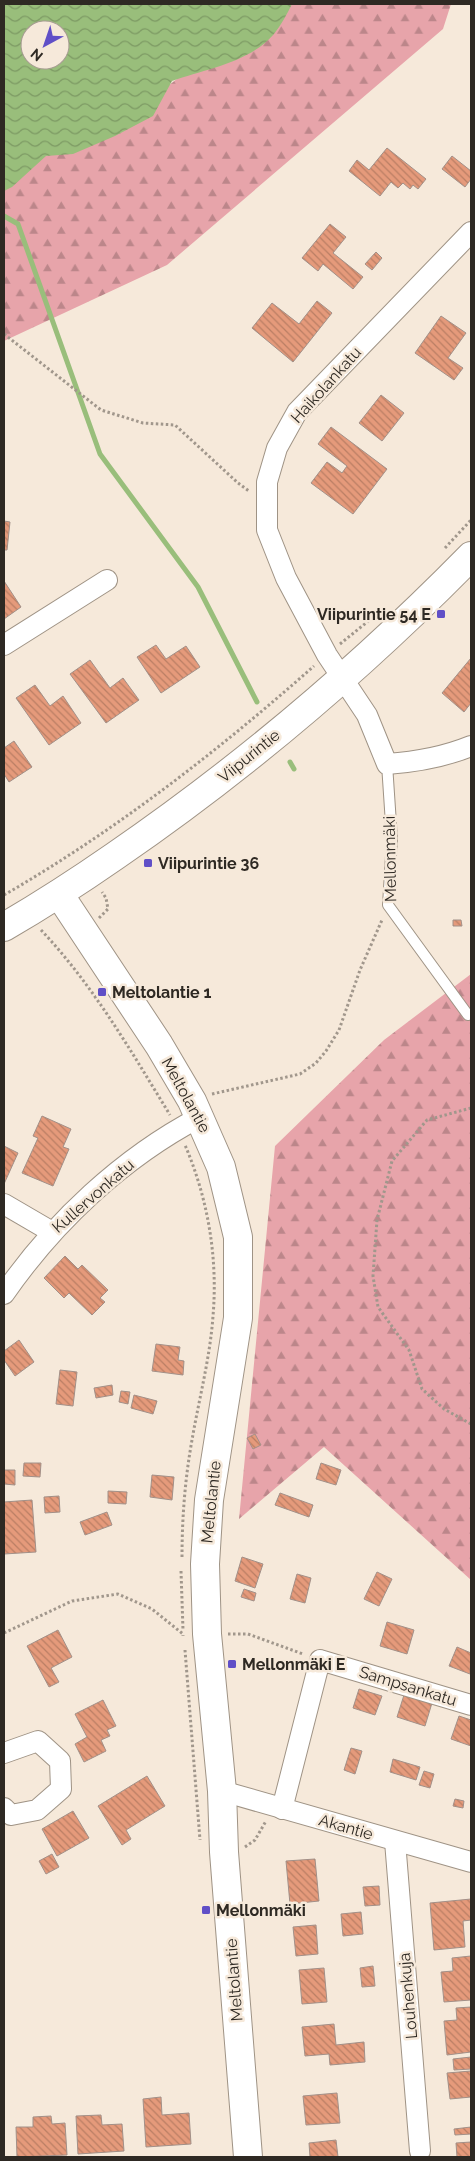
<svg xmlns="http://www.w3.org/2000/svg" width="475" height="2161" viewBox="0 0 475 2161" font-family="Raleway,sans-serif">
	<defs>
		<pattern id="forest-firs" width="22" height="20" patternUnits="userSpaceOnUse" patternTransform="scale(1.25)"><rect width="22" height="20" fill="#e7a4aa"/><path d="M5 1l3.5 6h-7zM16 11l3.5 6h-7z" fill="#bc868a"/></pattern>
		<pattern id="water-waves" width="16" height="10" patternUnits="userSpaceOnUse" patternTransform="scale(1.25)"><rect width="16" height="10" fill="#99be7b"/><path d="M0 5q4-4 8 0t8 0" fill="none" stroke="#7d9a64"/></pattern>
		<pattern id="building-back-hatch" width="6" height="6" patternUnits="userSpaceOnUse" patternTransform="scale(1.25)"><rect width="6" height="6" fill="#e59a7b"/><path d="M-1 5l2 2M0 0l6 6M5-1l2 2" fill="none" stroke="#ba7e64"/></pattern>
	</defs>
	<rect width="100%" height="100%" fill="#f6e9da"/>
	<g fill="url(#forest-firs)">
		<polygon points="280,4 451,4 443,29 167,265 4,341 4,141 93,145 201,60"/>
		<polygon points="471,974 471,1580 324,1447 239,1519 275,1146 384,1040"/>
	</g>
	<path fill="url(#water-waves)" fill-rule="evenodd" d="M 4,4 L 292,4 C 287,14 281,25 274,34 C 249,63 206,69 172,81 L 153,116 L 115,136 L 73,154 L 46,156 L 12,187 L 4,191 ZM 30,30 L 60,30 L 60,60 L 30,60 Z"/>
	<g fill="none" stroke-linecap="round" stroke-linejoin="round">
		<g stroke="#99be7b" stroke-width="5">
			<polyline points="4,216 18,224 100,454 198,587 257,702"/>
			<polyline points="290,762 294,769"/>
		</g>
	</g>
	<g fill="url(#building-back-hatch)" stroke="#a29088">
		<polygon points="387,148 426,179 418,189 413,185 410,189 403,183 398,188 391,182 380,196 349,171 357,160 369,170"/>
		<polygon points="452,156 471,171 471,179 465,187 442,169"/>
		<polygon points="330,224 346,237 333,253 363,277 353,289 323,264 318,271 302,258"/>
		<polygon points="376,252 382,258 372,270 365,264"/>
		<polygon points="317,301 332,313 293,362 252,328 272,303 299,324"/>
		<polygon points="441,316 466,333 448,358 463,368 454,380 415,353"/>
		<polygon points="381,395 404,413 382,441 359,423"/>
		<polygon points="331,427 387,469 353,514 311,483 327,462 342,473 347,466 318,444"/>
		<polygon points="4,521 10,522 7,550 4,550"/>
		<polygon points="4,581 21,607 4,619"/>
		<polygon points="156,645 166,659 186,646 200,667 161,693 137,657"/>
		<polygon points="471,658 471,703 464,712 442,693"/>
		<polygon points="90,660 110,688 123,678 139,700 106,723 70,674"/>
		<polygon points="35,685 50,706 63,696 81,723 49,745 16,698"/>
		<polygon points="14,741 32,767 9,782 4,774 4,748"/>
		<polygon points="453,920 461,920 462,926 453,926"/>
		<polygon points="42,1116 71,1129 63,1147 69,1149 53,1186 22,1173 38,1138 33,1136"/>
		<polygon points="4,1146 18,1153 4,1184"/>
		<polygon points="65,1256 78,1269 82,1265 108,1290 100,1298 105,1302 92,1315 69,1293 64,1298 44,1278"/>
		<polygon points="19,1340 34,1362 15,1376 4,1360 4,1351"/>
		<polygon points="156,1344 180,1347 178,1360 184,1361 183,1375 152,1371"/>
		<polygon points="60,1370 77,1372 73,1406 56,1404"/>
		<polygon points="112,1385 113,1395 96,1398 94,1388"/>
		<polygon points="121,1391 130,1392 128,1404 119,1402"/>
		<polygon points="134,1395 157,1401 153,1414 131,1408"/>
		<polygon points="255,1434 261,1445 253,1449 247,1438"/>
		<polygon points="24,1463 41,1463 40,1477 23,1476"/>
		<polygon points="321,1463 341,1470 336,1485 316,1479"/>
		<polygon points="4,1470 15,1470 15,1485 4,1484"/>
		<polygon points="152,1475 174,1477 172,1500 150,1497"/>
		<polygon points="108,1491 127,1492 126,1504 108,1503"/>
		<polygon points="280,1493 313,1505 309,1517 275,1505"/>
		<polygon points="59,1496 60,1512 45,1513 44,1497"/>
		<polygon points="32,1500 36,1552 4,1554 4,1502"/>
		<polygon points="107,1512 112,1525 85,1535 80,1522"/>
		<polygon points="242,1557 263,1564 255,1588 235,1581"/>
		<polygon points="377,1572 392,1579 379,1606 364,1599"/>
		<polygon points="297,1574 311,1578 305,1603 290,1599"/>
		<polygon points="244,1589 256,1593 254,1601 241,1597"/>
		<polygon points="387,1622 414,1630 407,1654 380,1646"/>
		<polygon points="58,1630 72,1657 51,1668 59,1682 49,1687 27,1646"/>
		<polygon points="457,1647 471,1653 470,1674 449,1666"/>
		<polygon points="359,1689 382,1696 375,1715 353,1708"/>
		<polygon points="404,1695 432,1703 425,1726 397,1717"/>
		<polygon points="103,1700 116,1726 107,1730 110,1736 101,1740 106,1751 84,1762 75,1744 87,1737 75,1714"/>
		<polygon points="459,1716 471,1720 471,1746 451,1739"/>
		<polygon points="351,1748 362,1751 355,1774 344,1770"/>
		<polygon points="393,1759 420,1767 416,1780 390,1772"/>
		<polygon points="424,1771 434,1774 430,1788 419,1785"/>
		<polygon points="147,1776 165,1806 126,1830 131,1839 122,1845 98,1806"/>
		<polygon points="455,1799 464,1801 463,1808 453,1806"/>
		<polygon points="73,1811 89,1838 57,1856 42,1829"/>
		<polygon points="52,1854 59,1867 46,1874 39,1861"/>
		<polygon points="315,1859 319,1901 290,1904 286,1861"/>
		<polygon points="379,1886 380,1905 365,1906 363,1887"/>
		<polygon points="471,1899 471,1920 463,1921 465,1947 434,1950 430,1903"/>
		<polygon points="361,1912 363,1934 343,1936 341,1914"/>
		<polygon points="316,1925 318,1954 296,1956 293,1927"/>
		<polygon points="471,1956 471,2000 444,2002 441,1972 453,1971 452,1958"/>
		<polygon points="373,1966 375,1986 362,1987 360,1968"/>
		<polygon points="324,1968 327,2002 302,2004 299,1970"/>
		<polygon points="471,2007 471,2052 447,2055 444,2021 457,2020 456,2008"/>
		<polygon points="334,2024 336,2045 364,2042 365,2062 330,2065 329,2054 305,2056 302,2027"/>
		<polygon points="471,2057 471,2069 454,2070 453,2059"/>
		<polygon points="471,2071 471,2097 450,2099 447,2073"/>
		<polygon points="337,2093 340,2123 306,2125 303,2096"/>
		<polygon points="161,2097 162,2115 189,2113 191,2144 146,2147 143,2099"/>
		<polygon points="101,2115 102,2125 122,2124 124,2151 78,2154 76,2116"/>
		<polygon points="51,2116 52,2124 65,2123 67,2155 17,2157 16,2127 33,2127 33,2117"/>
		<polygon points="471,2127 471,2134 455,2135 454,2129"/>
		<polygon points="336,2140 338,2157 310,2157 309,2143"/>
		<polygon points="471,2142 471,2157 457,2157 456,2143"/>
	</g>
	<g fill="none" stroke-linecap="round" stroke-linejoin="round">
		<defs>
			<polyline id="lane" points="387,764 392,839 388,905 468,1015 471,1014"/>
			<g id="street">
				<path d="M 471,232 L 297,412 L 277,448 L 267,482 L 267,530 L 286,578 L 327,655 L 367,715 L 387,764 C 416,762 444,757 471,746"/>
				<polyline points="4,645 107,580"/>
				<polyline points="4,1204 52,1232"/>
				<path d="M 4,1294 C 54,1222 122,1158 200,1117"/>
				<polyline points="4,1753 38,1741 60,1761 61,1789 37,1810 11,1815 4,1808"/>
				<polyline points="222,1791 471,1862"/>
				<polyline points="282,1809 320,1660 471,1705"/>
				<polyline points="395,1841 420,2151"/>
			</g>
			<g id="secondary">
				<polyline points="59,894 159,1045 192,1101 221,1167 238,1237 238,1318 209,1500 205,1564 207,1634 222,1791 224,1852 248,2157"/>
				<path d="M 4,927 C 42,905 79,881 115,856 C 243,768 362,667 471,556"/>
			</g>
		</defs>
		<use href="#lane" stroke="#9f9385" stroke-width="12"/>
		<use href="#street" stroke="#9f9385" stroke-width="22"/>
		<use href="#secondary" stroke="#9f9385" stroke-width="30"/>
		<g stroke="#a1978c" stroke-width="3" stroke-dasharray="2.5 2.5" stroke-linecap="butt">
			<polyline points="4,334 101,410 143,423 175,425 238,483 249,491"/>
			<polyline points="445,548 471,520"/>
			<polyline points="340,644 382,610"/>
			<path d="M 4,895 C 115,831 218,751 314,666"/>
			<polyline points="99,918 108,909 106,898 102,892"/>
			<path d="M 41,930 C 93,985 131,1051 170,1115"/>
			<polyline points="212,1094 300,1074 316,1063 326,1051 339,1030 360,970 382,920"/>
			<polyline points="471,1108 427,1120 392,1161 377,1220 373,1276 378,1307 409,1350 422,1389 444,1409 471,1424"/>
			<path d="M 182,1557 C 182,1518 185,1479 192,1440 C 199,1399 210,1358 213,1316 C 218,1258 208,1199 185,1145"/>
			<polyline points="181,1571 183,1630"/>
			<polyline points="4,1633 72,1601 118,1594 152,1609 183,1634 183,1636"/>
			<polyline points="228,1634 248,1634 303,1654"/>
			<polyline points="185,1650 200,1840"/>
			<polyline points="245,1847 255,1840 266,1821"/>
		</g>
		<use href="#lane" stroke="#fff" stroke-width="10"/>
		<use href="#street" stroke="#fff" stroke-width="20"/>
		<use href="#secondary" stroke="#fff" stroke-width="28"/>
	</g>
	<g fill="#604fc7" stroke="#f6e9da" stroke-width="2">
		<rect x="436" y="609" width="10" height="10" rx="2.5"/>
		<rect x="143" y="858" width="10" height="10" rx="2.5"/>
		<rect x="97" y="987" width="10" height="10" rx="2.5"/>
		<rect x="227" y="1659" width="10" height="10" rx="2.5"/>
		<rect x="201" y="1905" width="10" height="10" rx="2.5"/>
	</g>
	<g text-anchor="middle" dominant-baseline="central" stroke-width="5" stroke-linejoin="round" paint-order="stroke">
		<g font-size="16" fill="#2e2923" stroke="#f6e9da">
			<text transform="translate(326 385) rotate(-48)">Haikolankatu</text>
			<text transform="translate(249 756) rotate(-39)">Viipurintie</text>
			<text transform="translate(390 859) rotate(-91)">Mellonmäki</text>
			<text transform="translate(186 1095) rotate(61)">Meltolantie</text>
			<text transform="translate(93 1196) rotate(-41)">Kullervonkatu</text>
			<text transform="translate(211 1502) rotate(-84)">Meltolantie</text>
			<text transform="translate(408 1686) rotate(17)">Sampsankatu</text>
			<text transform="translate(346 1827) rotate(16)">Akantie</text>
			<text transform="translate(234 1980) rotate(-94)">Meltolantie</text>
			<text transform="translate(408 1996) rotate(-95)">Louhenkuja</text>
		</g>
		<g font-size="16" font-weight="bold" fill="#2e2923" stroke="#f6e9da" text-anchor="start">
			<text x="431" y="614" text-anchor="end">Viipurintie 54 E</text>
			<text x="158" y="863">Viipurintie 36</text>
			<text x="112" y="992">Meltolantie 1</text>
			<text x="242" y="1664">Mellonmäki E</text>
			<text x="216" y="1910">Mellonmäki</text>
		</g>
	</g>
	<rect width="475" height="2161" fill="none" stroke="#2e2923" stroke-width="10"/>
	<g transform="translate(45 45) rotate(220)"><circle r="24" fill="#f6e9da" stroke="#a69c91"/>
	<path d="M0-4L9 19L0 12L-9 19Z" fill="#604fc7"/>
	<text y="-8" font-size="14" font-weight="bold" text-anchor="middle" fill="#2e2923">N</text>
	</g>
</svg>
